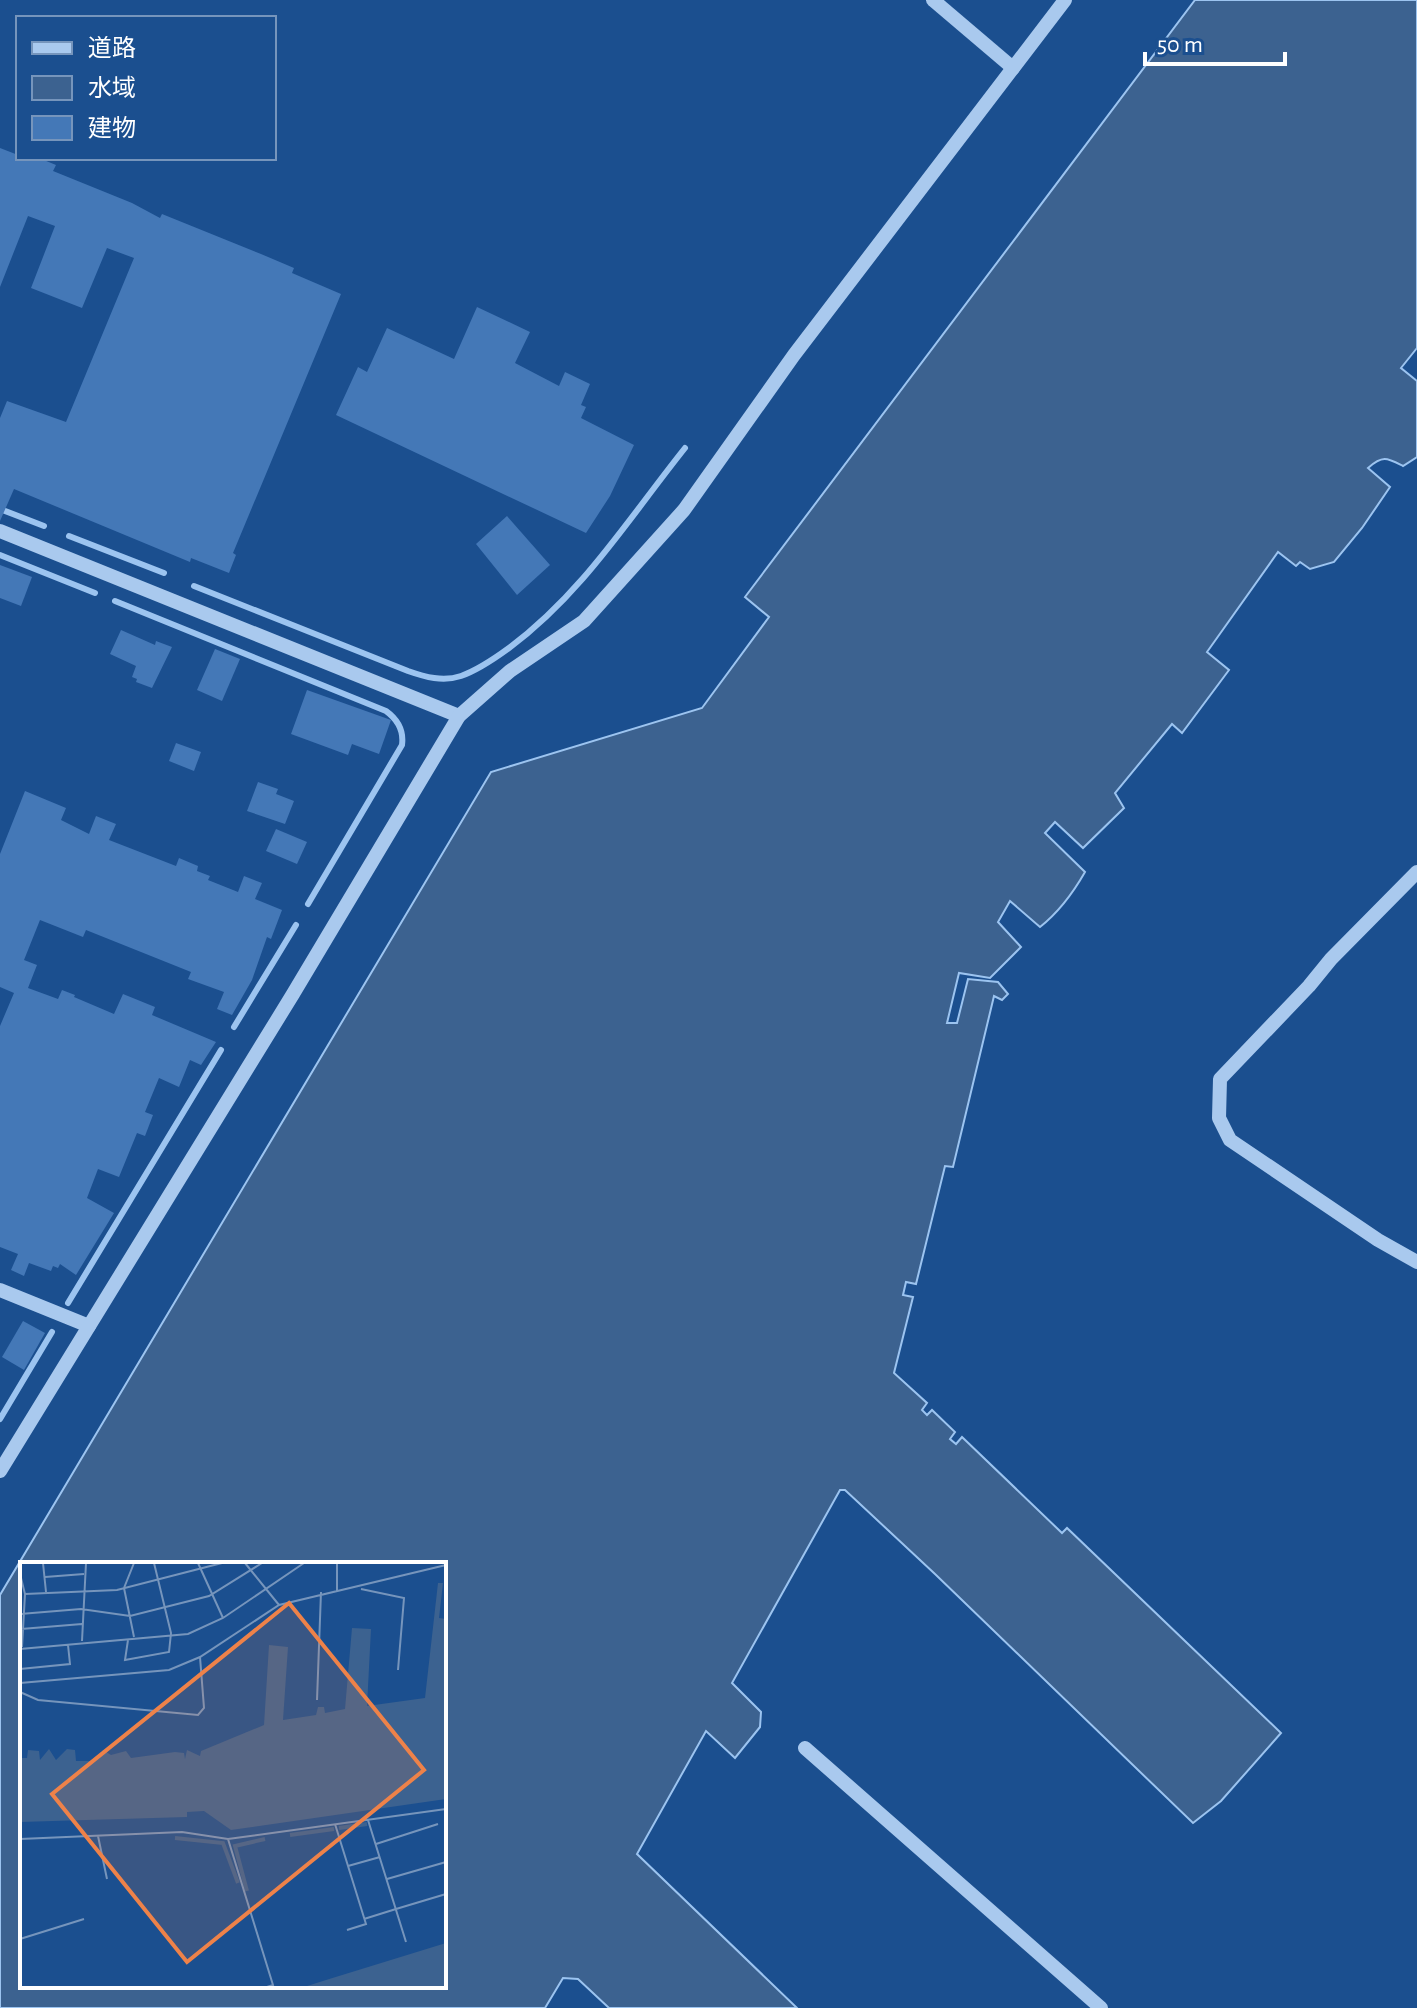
<svg xmlns="http://www.w3.org/2000/svg" width="1417" height="2008" viewBox="0 0 1417 2008" font-family="'Alegreya Sans','Noto Sans JP',sans-serif">
	<rect width="100%" height="100%" fill="#1b4f8f"/>
	<path fill="#3c6290" stroke="#9cc4f0" stroke-width="2" fill-rule="evenodd" d="M 1195,0 L 1417,0 L 1417,348 L 1401,368 L 1417,381 L 1417,457 L 1403,466 C 1387,458 1383,455 1368,468 L 1390,487 L 1362,528 L 1334,562 L 1310,569 L 1300,562 L 1296,566 L 1278,552 L 1207,652 L 1229,670 L 1182,733 L 1172,724 L 1115,793 L 1124,808 L 1083,848 L 1055,822 L 1045,833 L 1085,872 C 1073,893 1059,912 1040,927 L 1010,901 L 998,922 L 1021,947 L 990,978 L 959,973 L 947,1023 L 957,1023 L 968,979 L 998,982 L 1008,994 L 1002,1000 L 994,996 L 953,1167 L 945,1166 L 916,1284 L 906,1282 L 903,1295 L 913,1297 L 894,1373 L 927,1403 L 922,1410 L 927,1415 L 932,1410 L 955,1432 L 950,1439 L 956,1444 L 962,1437 L 1062,1533 L 1067,1528 L 1281,1733 L 1221,1801 L 1193,1823 L 935,1574 L 845,1490 L 840,1490 L 732,1683 L 761,1712 L 760,1727 L 735,1758 L 706,1731 L 637,1854 L 797,2008 L 609,2008 L 578,1979 L 563,1978 L 545,2008 L 0,2008 L 0,1595 L 491,772 L 702,708 L 769,617 L 745,597 ZM 22,1564 L 444,1564 L 444,1986 L 22,1986 Z"/>
	<g fill="none" stroke-linecap="round" stroke-linejoin="round">
		<g stroke="#9cc4f0" stroke-width="6">
			<polyline points="0,509 44,526"/>
			<polyline points="69,536 164,573"/>
			<polyline points="0,555 95,593"/>
			<path d="M 194,586 L 408,671 C 425,677 443,682 461,676 C 478,670 494,659 509,648 C 582,594 629,518 685,448"/>
			<path d="M 115,601 L 386,711 C 397,719 404,730 402,745 L 308,904"/>
			<polyline points="234,1027 296,925"/>
			<polyline points="68,1303 221,1050"/>
			<polyline points="0,1419 52,1332"/>
		</g>
	</g>
	<g fill="#4478b7">
		<polygon points="0,148 18,155 18,158 39,158 56,165 53,171 132,203 160,218 162,214 261,254 294,268 292,273 341,294 233,553 236,555 229,573 191,558 190,562 14,489 0,521 0,418 7,401 66,422 134,258 107,248 82,308 31,288 55,226 28,216 0,287"/>
		<polygon points="477,307 530,332 515,363 559,386 565,372 590,384 581,405 586,407 581,418 634,445 610,496 586,533 336,415 358,367 367,372 387,328 454,359"/>
		<polygon points="507,516 550,565 517,595 476,544"/>
		<polygon points="0,565 32,577 21,606 0,598"/>
		<polygon points="121,630 155,645 156,641 172,647 152,688 136,682 137,679 132,677 136,666 110,654"/>
		<polygon points="215,649 240,659 222,701 197,690"/>
		<polygon points="307,690 391,720 379,754 352,744 348,755 291,734"/>
		<polygon points="176,743 201,752 194,771 169,761"/>
		<polygon points="258,782 278,789 276,794 294,801 285,824 247,811"/>
		<polygon points="25,791 66,808 61,820 89,834 96,816 116,824 109,840 176,866 179,858 198,866 197,871 210,876 208,880 238,892 244,876 262,883 255,899 282,910 271,939 267,937 252,980 232,1015 217,1009 224,992 188,979 191,972 86,930 83,937 40,920 24,960 37,965 28,988 58,999 62,990 75,995 74,997 114,1014 123,994 155,1007 152,1015 216,1042 201,1065 190,1060 179,1087 159,1078 145,1112 153,1115 145,1136 137,1133 119,1177 98,1169 87,1198 114,1213 76,1275 60,1264 58,1268 53,1266 51,1271 29,1263 24,1276 11,1270 18,1254 0,1247 0,1026 14,993 0,987 0,854"/>
		<polygon points="276,829 307,842 297,864 266,851"/>
		<polygon points="23,1321 45,1333 24,1370 2,1357"/>
	</g>
	<g fill="none" stroke-linecap="round" stroke-linejoin="round">
		<g stroke="#a9c9ee" stroke-width="14">
			<polyline points="933,0 1013,68"/>
			<polyline points="0,531 459,716"/>
			<polyline points="1417,872 1331,959 1309,986 1220,1079 1219,1118 1230,1140 1378,1240 1417,1262"/>
			<polyline points="0,1290 89,1326"/>
			<polyline points="0,1471 293,994 459,716 510,671 584,621 684,510 794,355 1065,0"/>
			<polyline points="805,1748 1101,2008"/>
		</g>
	</g>
	<g transform="translate(20 1562)">
		<rect width="426" height="426" fill="#1b4f8f"/>
		<path d="M 418,21 L 423,21 L 419,56 L 426,57 L 426,237 L 211,268 L 184,249 L 167,250 L 167,255 L 0,260 L 0,196 L 7,196 L 8,188 L 19,189 L 20,198 L 29,187 L 36,198 L 47,187 L 55,188 L 56,199 L 76,199 L 83,188 L 91,193 L 106,189 L 111,196 L 155,190 L 164,191 L 165,197 L 167,188 L 180,194 L 181,189 L 244,163 L 249,83 L 268,85 L 263,158 L 296,153 L 298,145 L 304,145 L 305,151 L 325,147 L 332,66 L 351,67 L 347,144 L 405,136 ZM 426,381 L 426,425 L 284,425 L 306,418 Z" fill="#3c6290"/>
		<path fill="none" stroke="#3c6290" stroke-width="4" d="M 319,266 L 347,262M 270,273 L 314,267M 155,276 L 203,281 L 218,321M 227,329 L 215,284 L 245,277"/>
		<path fill="none" stroke="#7695bc" stroke-width="2" d="M 23,1 L 26,30M 178,1 L 203,56M 225,1 L 259,43M 317,1 L 317,29M 0,12 L 5,32 L 2,85M 25,15 L 64,12M 341,27 L 384,36 L 378,108M 5,32 L 97,28 L 202,1M 0,52 L 61,47 L 110,54 L 189,34 L 242,1M 1,67 L 62,62M 114,75 L 104,26 L 114,1M 108,78 L 105,98 L 149,90 L 151,71 L 134,1M 62,79 L 66,1M 0,87 L 168,72 L 203,56 L 284,1M 0,107 L 50,102 L 48,83M 0,121 L 149,108 L 180,95 L 259,43 L 426,3M 0,130 L 18,138 L 178,153 L 184,146 L 180,95M 297,138 L 301,30M 348,258 L 386,380M 315,262 L 346,362 L 327,368M 78,274 L 87,317M 0,277 L 162,270 L 208,277 L 426,247M 208,277 L 253,423 L 247,425M 356,282 L 418,262M 328,304 L 360,295M 367,317 L 426,300M 376,347 L 426,332M 344,357 L 376,347M 0,377 L 64,357"/>
		<path fill="#ee8249" fill-opacity="0.15" stroke="#ee8249" stroke-width="4" d="M 269,41 L 404,208 L 167,400 L 32,232 Z"/>
		<rect width="426" height="426" fill="none" stroke="#fff" stroke-width="4"/>
	</g>
	<rect x="16" y="16" width="260" height="144" fill="#1b4f8f" stroke="#7695bc" stroke-width="2"/>
	<rect x="32" y="42" width="40" height="12" fill="#a9c9ee" stroke="#7695bc" stroke-width="2"/>
	<text x="88" y="56" font-size="24" fill="#ffffff">道路</text>
	<rect x="32" y="76" width="40" height="24" fill="#3c6290" stroke="#7695bc" stroke-width="2"/>
	<text x="88" y="96" font-size="24" fill="#ffffff">水域</text>
	<rect x="32" y="116" width="40" height="24" fill="#4478b7" stroke="#7695bc" stroke-width="2"/>
	<text x="88" y="136" font-size="24" fill="#ffffff">建物</text>
	<path d="M1145 52v12h140v-12" fill="none" stroke="#ffffff" stroke-width="4"/>
	<text x="1157" y="52" font-size="24" fill="#ffffff" stroke="#1b4f8f" stroke-width="6" paint-order="stroke">50 m</text>
</svg>
